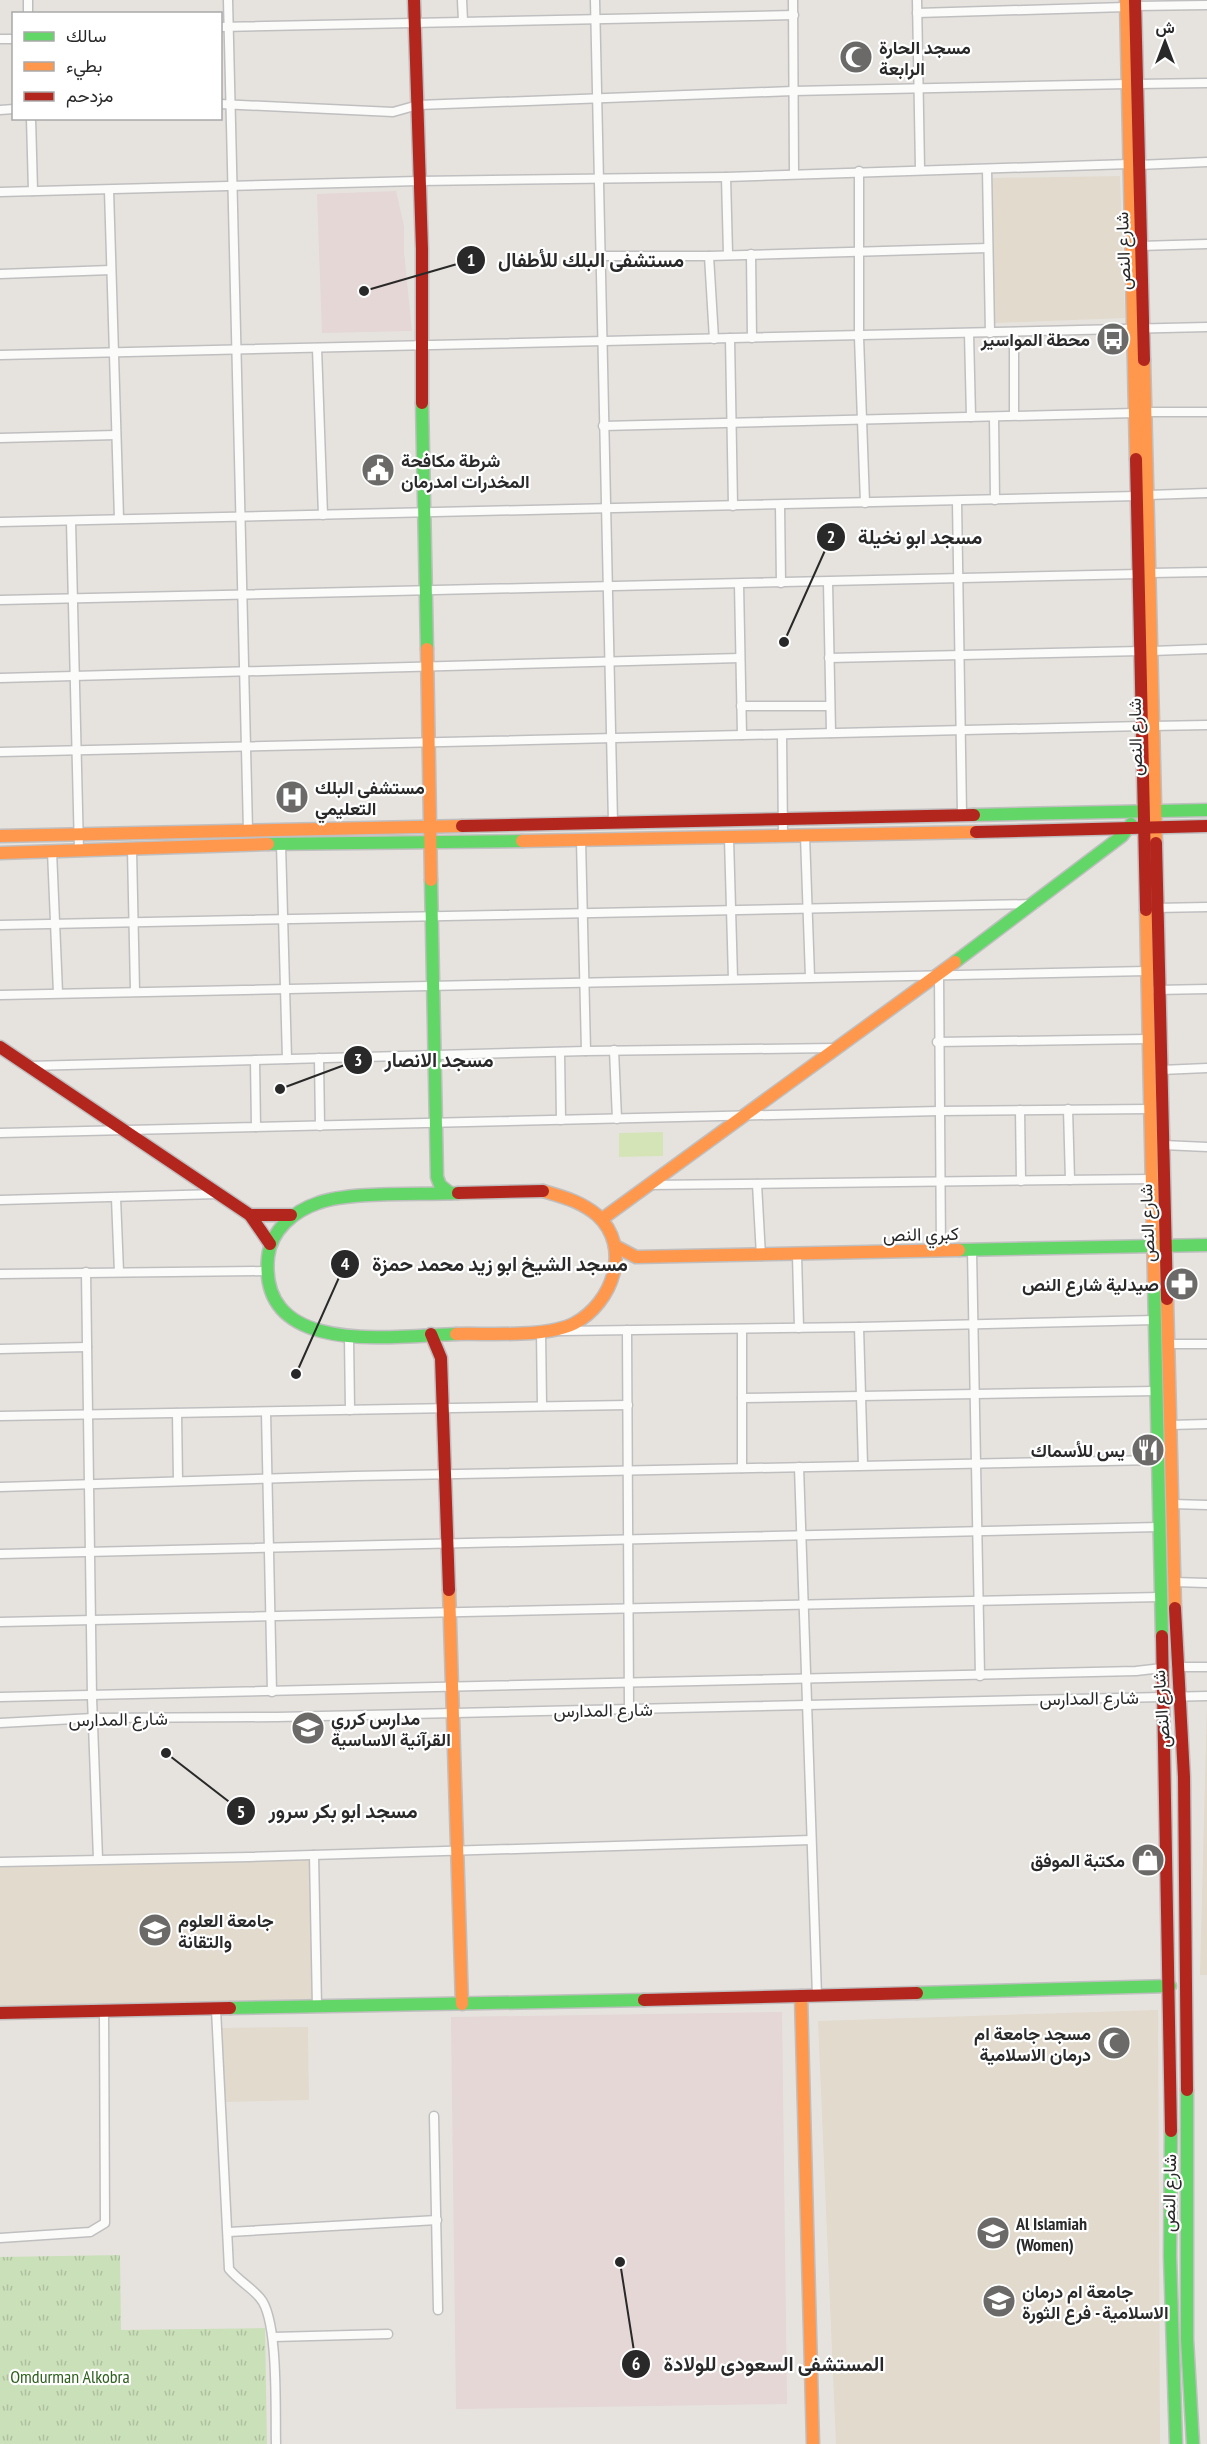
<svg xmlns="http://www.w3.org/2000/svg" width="1207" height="2444" viewBox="0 0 1207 2444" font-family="'PT Sans Narrow',Vazirmatn,sans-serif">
	<defs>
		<pattern id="park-tufts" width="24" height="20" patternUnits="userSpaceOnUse" patternTransform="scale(1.5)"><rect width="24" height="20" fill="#cae0b9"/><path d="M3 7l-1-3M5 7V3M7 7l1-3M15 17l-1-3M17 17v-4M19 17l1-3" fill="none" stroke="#aec09f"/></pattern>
	</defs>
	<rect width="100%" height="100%" fill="#e6e3de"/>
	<g fill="#e1dacd">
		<polygon points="1120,176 1125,318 994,323 992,178"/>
		<polygon points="1207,1703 1207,1975 1200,1975"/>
		<polygon points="309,1855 312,1999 0,2006 0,1862"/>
		<polygon points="1158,2010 1160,2444 836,2444 818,2021"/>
		<polygon points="308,2027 309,2100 221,2102 220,2028"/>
	</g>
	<g fill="#e4d7d5">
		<polygon points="396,191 404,226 404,252 412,331 322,333 317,194"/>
		<polygon points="782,2012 787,2404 456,2409 451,2017"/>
	</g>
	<polygon fill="url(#park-tufts)" points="120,2255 121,2330 265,2328 267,2444 0,2444 0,2257"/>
	<polygon fill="#d4e4b7" points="663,1132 663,1156 619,1157 619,1133"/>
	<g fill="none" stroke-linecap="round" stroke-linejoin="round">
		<defs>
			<g id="street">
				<polyline points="28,0 28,14"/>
				<polyline points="228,0 248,831"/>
				<polyline points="462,0 463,21"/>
				<polyline points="595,0 613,823"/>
				<polyline points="793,0 794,173"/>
				<polyline points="917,0 920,169"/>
				<polyline points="1135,6 1207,5"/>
				<polyline points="917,13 1126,7"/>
				<polyline points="220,27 794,15"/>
				<polyline points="0,39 14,39"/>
				<polyline points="1137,84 1207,83"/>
				<polyline points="220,104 393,112 418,105 793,91 1128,84"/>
				<polyline points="0,110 14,109"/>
				<polyline points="31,118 33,191"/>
				<polyline points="1138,165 1207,162"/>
				<polyline points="987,169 990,333"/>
				<polyline points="859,171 859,337 865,503"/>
				<polyline points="726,177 728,254"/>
				<polyline points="109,190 119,519"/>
				<polyline points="0,192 418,181 726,177 1129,164"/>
				<polyline points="1140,246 1207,244"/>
				<polyline points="751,254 752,338"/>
				<polyline points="600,256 709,256 988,248"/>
				<polyline points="709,256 714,339"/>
				<polyline points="0,274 111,270"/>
				<polyline points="1014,332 1014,415"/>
				<polyline points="969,333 971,417"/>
				<polyline points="730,338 733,506"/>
				<polyline points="317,348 323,515"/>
				<polyline points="0,355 1207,327"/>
				<polyline points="1147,412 1207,412"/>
				<polyline points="994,417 995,500"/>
				<polyline points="603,426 1135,413"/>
				<polyline points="0,438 116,435"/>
				<polyline points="1148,495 1207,493"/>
				<polyline points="957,501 962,815"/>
				<polyline points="780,505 781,583"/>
				<polyline points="71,521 79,851"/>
				<polyline points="0,522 1137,496"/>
				<polyline points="1150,573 1207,572"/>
				<polyline points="828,582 831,733"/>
				<polyline points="739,584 742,735"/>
				<polyline points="0,600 1139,574"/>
				<polyline points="1152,651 1207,649"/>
				<polyline points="829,658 1141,651"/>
				<polyline points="0,678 740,658"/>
				<polyline points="741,706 830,706"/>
				<polyline points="1152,726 1207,725"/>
				<polyline points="782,735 783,837"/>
				<polyline points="0,752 1143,726"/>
				<polyline points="805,836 810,977"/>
				<polyline points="729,838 733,979"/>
				<polyline points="581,840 586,1051"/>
				<polyline points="281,844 287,1059"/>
				<polyline points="132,850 135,991"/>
				<polyline points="52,851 58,993"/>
				<polyline points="1156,908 1207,907"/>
				<polyline points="0,925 1035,904"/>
				<polyline points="939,974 941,1252"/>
				<polyline points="1156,990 1207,989"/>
				<polyline points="0,995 1147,971"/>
				<polyline points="937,1042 1148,1039"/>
				<polyline points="614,1050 617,1119"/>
				<polyline points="560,1052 561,1120"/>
				<polyline points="319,1058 320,1126"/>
				<polyline points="255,1060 256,1127"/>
				<polyline points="29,1066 586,1051 835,1048"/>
				<polyline points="1161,1070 1207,1068"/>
				<polyline points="1068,1109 1070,1180"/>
				<polyline points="1020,1110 1021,1181"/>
				<polyline points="0,1133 939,1111 1150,1109"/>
				<polyline points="1163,1145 1207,1147"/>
				<polyline points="757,1184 761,1256"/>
				<polyline points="649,1185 1152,1179"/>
				<polyline points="116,1198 119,1272"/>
				<polyline points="0,1200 218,1194"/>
				<polyline points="972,1251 980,1676"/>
				<polyline points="797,1255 799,1328"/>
				<polyline points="86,1272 92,1697 98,1859"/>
				<polyline points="0,1274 267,1271"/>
				<polyline points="859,1327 863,1465"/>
				<polyline points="627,1330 629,1709"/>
				<polyline points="541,1331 542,1406"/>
				<polyline points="561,1331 859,1327 1155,1320"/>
				<polyline points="349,1337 350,1410"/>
				<polyline points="1168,1344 1207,1344"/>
				<polyline points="0,1349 87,1347"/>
				<polyline points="742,1398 1156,1391"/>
				<polyline points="266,1412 272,1692"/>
				<polyline points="177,1413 178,1481"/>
				<polyline points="0,1416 628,1405"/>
				<polyline points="1170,1425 1207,1424"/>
				<polyline points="799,1467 817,1996"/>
				<polyline points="742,1468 742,1329"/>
				<polyline points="0,1487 354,1476 1158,1460"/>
				<polyline points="1172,1504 1207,1505"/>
				<polyline points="0,1554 1159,1527"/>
				<polyline points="1174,1582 1207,1583"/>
				<polyline points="0,1622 1161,1597"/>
				<polyline points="1176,1667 1207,1667"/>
				<polyline points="0,1697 1136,1671 1162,1668"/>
				<polyline points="0,1723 93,1718 277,1717 1207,1696"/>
				<polyline points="314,1855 317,2007"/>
				<polyline points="0,1862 249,1857 811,1840"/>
				<path d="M 216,2009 L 229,2269 C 239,2281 252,2288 260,2298 C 279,2319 275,2413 276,2444"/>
				<polyline points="434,2116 438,2310"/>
				<polyline points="229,2232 437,2220"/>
				<polyline points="0,2238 90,2232 105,2223 104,2012"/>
				<polyline points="273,2337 388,2334"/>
			</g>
			<g id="fast">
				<polyline points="422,403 427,649"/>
				<polyline points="974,815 1207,810"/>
				<polyline points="268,844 522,841"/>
				<polyline points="431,880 437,1177 440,1185 450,1193"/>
				<polyline points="955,962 1122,836 1131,824"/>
				<polyline points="959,1250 1207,1245"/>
				<polyline points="1154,1281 1162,1636"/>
				<path d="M 456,1334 C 394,1336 258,1358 268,1257 C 271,1230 294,1211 318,1203 C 349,1191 422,1195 458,1193"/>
				<polyline points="917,1993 1170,1986"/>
				<polyline points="230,2008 644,2000"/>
				<polyline points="1187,2090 1187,2339 1193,2444"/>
				<polyline points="1171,2131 1170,2256 1176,2444"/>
			</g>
			<g id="slow">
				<polyline points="1126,0 1136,459"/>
				<polyline points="1144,360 1156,843"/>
				<polyline points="427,649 431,880"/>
				<polyline points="0,836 462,826"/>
				<polyline points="522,841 976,832"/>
				<polyline points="0,853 268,844"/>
				<polyline points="1146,910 1154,1281"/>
				<polyline points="602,1219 955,962"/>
				<polyline points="615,1246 636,1257 959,1250"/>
				<polyline points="1167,1299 1175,1608"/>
				<path d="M 456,1334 C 488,1333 547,1338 575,1323 C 612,1303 633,1248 597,1215 C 580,1201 563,1197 543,1191"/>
				<polyline points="449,1590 462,2004"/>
				<polyline points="801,1996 813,2444"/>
			</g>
			<g id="jam">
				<polyline points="414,0 422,249 422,403"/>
				<polyline points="1135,0 1144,360"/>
				<polyline points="1136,459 1146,910"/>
				<polyline points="462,826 974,815"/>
				<polyline points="976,832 1207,826"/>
				<polyline points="1156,843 1167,1299"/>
				<polyline points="0,1047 250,1215 270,1244"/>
				<polyline points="458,1193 543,1191"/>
				<polyline points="250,1215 291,1215"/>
				<polyline points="431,1334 441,1358 449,1590"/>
				<polyline points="1175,1608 1184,1777 1187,2090"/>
				<polyline points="1162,1636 1171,2131"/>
				<polyline points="644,2000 917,1993"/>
				<polyline points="0,2013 230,2008"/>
			</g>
		</defs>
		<use href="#street" stroke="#c0bfc0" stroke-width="11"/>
		<use href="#fast" stroke="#c0bfc0" stroke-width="15"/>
		<use href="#slow" stroke="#c0bfc0" stroke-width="15"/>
		<use href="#jam" stroke="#c0bfc0" stroke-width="15"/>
		<use href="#street" stroke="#fbfbfa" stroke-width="8"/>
		<use href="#fast" stroke="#63d668" stroke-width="12"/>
		<use href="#slow" stroke="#ff974d" stroke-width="12"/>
		<use href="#jam" stroke="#b3261e" stroke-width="12"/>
	</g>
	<defs>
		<symbol id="mosque-disc" viewBox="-11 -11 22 22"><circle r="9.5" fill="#6b6a68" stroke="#fff"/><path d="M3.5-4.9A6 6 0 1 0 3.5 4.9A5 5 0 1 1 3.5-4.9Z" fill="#fff"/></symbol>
		<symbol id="bus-disc" viewBox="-11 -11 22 22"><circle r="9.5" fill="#6b6a68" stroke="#fff"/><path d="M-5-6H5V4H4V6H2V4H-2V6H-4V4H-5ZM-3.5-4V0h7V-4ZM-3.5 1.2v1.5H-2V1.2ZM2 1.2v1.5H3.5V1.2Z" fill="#fff"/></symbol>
		<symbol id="civic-disc" viewBox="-11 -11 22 22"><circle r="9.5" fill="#6b6a68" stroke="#fff"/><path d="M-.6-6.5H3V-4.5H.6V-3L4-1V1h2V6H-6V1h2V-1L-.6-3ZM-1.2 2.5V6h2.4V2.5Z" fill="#fff"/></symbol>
		<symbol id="hospital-disc" viewBox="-11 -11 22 22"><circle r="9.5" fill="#6b6a68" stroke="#fff"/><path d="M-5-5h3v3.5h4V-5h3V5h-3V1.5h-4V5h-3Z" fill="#fff"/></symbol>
		<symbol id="pharmacy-disc" viewBox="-11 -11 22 22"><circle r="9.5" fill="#6b6a68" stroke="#fff"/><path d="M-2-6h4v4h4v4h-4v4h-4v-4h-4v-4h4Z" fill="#fff"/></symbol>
		<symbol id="restaurant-disc" viewBox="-11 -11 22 22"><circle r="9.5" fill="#6b6a68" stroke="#fff"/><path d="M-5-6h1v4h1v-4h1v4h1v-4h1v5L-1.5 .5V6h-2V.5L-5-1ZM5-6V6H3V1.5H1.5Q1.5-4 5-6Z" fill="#fff"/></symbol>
		<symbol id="school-disc" viewBox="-11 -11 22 22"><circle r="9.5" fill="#6b6a68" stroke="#fff"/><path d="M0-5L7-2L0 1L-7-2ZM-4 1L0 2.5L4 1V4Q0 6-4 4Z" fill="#fff"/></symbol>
		<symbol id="shop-disc" viewBox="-11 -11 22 22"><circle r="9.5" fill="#6b6a68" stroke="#fff"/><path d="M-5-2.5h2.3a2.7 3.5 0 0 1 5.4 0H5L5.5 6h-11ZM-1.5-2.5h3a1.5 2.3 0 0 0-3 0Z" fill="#fff"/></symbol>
		<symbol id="university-disc" viewBox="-11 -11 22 22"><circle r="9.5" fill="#6b6a68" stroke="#fff"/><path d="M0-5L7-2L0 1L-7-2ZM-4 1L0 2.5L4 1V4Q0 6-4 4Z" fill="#fff"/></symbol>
	</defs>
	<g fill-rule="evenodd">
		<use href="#mosque-disc" x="837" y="38" width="38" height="38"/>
		<use href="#bus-disc" x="1094" y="320" width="38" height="38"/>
		<use href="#civic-disc" x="359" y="451" width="38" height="38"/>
		<use href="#hospital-disc" x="273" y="778" width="38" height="38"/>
		<use href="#pharmacy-disc" x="1163" y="1265" width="38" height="38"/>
		<use href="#restaurant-disc" x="1129" y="1431" width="38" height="38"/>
		<use href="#school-disc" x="289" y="1709" width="38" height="38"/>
		<use href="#shop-disc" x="1129" y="1841" width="38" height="38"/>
		<use href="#university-disc" x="136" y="1911" width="38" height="38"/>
		<use href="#mosque-disc" x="1095" y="2024" width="38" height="38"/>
		<use href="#university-disc" x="974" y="2214" width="38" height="38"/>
		<use href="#school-disc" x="980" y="2282" width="38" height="38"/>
	</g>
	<g text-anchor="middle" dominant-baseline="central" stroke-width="4.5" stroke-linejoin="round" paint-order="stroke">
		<g font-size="18" font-weight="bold" fill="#292929" stroke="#fff" text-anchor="start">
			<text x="879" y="47">مسجد الحارة<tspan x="879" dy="21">الرابعة</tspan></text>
			<text x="1090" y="339" text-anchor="end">محطة المواسير</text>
			<text x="401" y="460">شرطة مكافحة<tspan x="401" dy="21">المخدرات امدرمان</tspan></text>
			<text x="315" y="787">مستشفى البلك<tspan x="315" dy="21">التعليمي</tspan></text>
			<text x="1159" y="1284" text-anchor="end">صيدلية شارع النص</text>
			<text x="1125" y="1450" text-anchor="end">يس للأسماك</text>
			<text x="331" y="1718">مدارس كرري<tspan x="331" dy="21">القرآنية الاساسية</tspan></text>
			<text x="1125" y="1860" text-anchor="end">مكتبة الموفق</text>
			<text x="178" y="1920">جامعة العلوم<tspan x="178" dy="21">والتقانة</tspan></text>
			<text x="1091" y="2033" text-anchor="end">مسجد جامعة ام<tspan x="1091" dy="21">درمان الاسلامية</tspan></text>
			<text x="1016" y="2223">Al Islamiah<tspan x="1016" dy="21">(Women)</tspan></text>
			<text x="1022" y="2291">جامعة ام درمان<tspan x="1022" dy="21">الاسلامية - فرع الثورة</tspan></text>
		</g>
		<g font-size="18" fill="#292929" stroke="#fff">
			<text transform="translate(1123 251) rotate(-92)">شارع النص</text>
			<text transform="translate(1135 737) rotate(-91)">شارع النص</text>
			<text transform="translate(1147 1223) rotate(-92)">شارع النص</text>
			<text transform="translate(921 1234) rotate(-1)">كبري النص</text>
			<text transform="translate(1089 1698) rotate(-1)">شارع المدارس</text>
			<text transform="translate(1161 1709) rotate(-94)">شارع النص</text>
			<text transform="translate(603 1710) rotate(-1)">شارع المدارس</text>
			<text transform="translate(118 1719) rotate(-1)">شارع المدارس</text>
			<text transform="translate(1169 2193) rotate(-89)">شارع النص</text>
		</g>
		<g font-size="18" fill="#2e611e" stroke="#fff">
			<text x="70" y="2376">Omdurman Alkobra</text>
		</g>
	</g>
	<path fill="none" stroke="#292929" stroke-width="2" d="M364 291L471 260M784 642L831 537M280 1089L358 1060M296 1374L345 1264M166 1753L241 1811M620 2262L636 2364"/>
	<g fill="#292929" stroke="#fff" stroke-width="2">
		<circle cx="364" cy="291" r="6"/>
		<circle cx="784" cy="642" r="6"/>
		<circle cx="280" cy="1089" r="6"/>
		<circle cx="296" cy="1374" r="6"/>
		<circle cx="166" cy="1753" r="6"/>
		<circle cx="620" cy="2262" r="6"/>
		<circle cx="471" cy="260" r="15"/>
		<circle cx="831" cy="537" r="15"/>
		<circle cx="358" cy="1060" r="15"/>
		<circle cx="345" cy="1264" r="15"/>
		<circle cx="241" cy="1811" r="15"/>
		<circle cx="636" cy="2364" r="15"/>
	</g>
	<g font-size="18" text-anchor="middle" font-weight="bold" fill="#fff">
		<text x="471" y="266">1</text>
		<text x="831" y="543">2</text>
		<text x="358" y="1066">3</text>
		<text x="345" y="1270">4</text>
		<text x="241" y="1818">5</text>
		<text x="636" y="2370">6</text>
	</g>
	<g font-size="20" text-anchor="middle" font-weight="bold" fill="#292929" stroke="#fff" stroke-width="4.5" stroke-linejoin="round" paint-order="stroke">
		<text x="591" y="267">مستشفى البلك للأطفال</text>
		<text x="920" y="544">مسجد ابو نخيلة</text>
		<text x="439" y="1067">مسجد الانصار</text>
		<text x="500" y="1271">مسجد الشيخ ابو زيد محمد حمزة</text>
		<text x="343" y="1818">مسجد ابو بكر سرور</text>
		<text x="774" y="2371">المستشفى السعودى للولادة</text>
	</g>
	<rect x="12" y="12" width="210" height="108" fill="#ffffff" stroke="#a9a9a9" stroke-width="1.5"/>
	<rect x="24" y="32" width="30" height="9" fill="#63d668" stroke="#a9a9a9" stroke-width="1.5"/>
	<text x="66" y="42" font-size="18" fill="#292929">سالك</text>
	<rect x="24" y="62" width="30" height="9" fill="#ff974d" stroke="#a9a9a9" stroke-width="1.5"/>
	<text x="66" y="72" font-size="18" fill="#292929">بطيء</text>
	<rect x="24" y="92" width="30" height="9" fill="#b3261e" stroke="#a9a9a9" stroke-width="1.5"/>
	<text x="66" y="102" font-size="18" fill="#292929">مزدحم</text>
	<g transform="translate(1165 42)" stroke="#ffffff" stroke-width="4.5" paint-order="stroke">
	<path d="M0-4.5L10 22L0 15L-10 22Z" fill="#292929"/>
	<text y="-9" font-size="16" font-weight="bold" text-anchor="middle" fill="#292929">ش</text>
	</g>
</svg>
